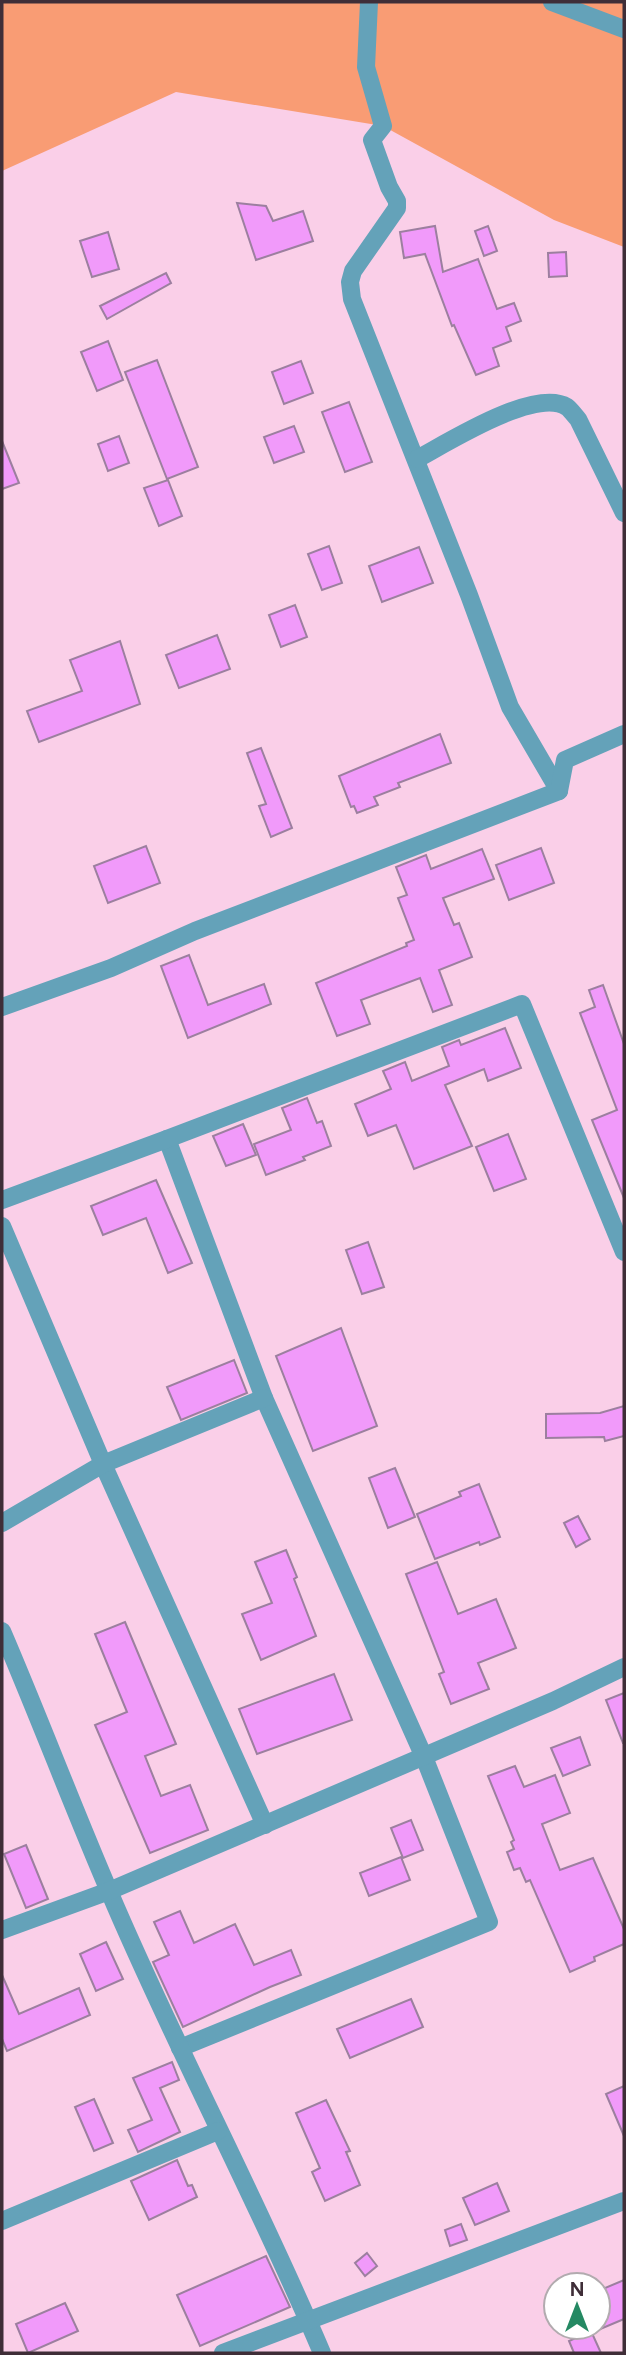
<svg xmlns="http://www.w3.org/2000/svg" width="626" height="2355" viewBox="0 0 626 2355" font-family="Figtree,sans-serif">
	<rect width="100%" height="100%" fill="#facfe8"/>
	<polygon fill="#f99c74" points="2,2 624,2 624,247 554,220 383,126 176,92 2,171"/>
	<g fill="#f19afa" stroke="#9c7f9f" stroke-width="2">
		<polygon points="237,203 266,206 273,221 303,211 313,241 256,260"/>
		<polygon points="435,226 443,272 478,259 497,309 514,303 521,321 506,327 511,341 493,348 499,366 476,375 454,325 452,326 425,254 404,258 400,232"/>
		<polygon points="488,226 497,251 484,256 475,231"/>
		<polygon points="108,232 119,269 92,277 80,241"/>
		<polygon points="566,252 567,276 549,277 548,253"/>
		<polygon points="166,273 171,283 107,319 100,306"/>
		<polygon points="108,341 123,380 97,391 81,352"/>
		<polygon points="157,360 198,467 167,479 125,372"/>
		<polygon points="301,361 313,393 284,404 272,372"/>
		<polygon points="349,402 372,462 345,472 322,412"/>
		<polygon points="294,426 304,452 274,463 264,437"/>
		<polygon points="119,436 129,463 108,471 98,444"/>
		<polygon points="2,441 19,483 2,489"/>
		<polygon points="168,480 182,516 159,526 144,488"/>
		<polygon points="329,546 342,583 322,590 308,554"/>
		<polygon points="419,547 433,583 382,602 369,566"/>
		<polygon points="295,605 307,637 281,647 269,615"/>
		<polygon points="217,635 230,669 179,688 166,655"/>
		<polygon points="120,641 140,704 39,742 27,711 82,691 70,660"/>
		<polygon points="440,734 451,763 398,783 400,787 374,797 378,805 357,813 354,806 351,807 339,776"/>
		<polygon points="261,748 292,828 271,837 259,806 266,804 247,753"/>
		<polygon points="146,846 160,883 108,903 94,866"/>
		<polygon points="541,848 554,883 509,900 496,865"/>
		<polygon points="482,849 494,879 443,898 454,925 459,923 472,957 439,970 452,1005 433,1012 420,978 361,1000 370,1024 337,1036 316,983 407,946 406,943 414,940 398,898 407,895 396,867 426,855 431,869"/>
		<polygon points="189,955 208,1005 264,984 271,1004 188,1038 161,966"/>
		<polygon points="603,985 624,1044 624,1198 592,1120 617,1110 580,1013 595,1007 589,990"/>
		<polygon points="505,1028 521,1068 488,1081 484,1069 445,1085 472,1146 414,1169 396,1125 368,1136 355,1104 391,1089 383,1071 405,1062 412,1081 449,1066 442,1047 459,1040 461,1045"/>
		<polygon points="307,1098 317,1123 322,1121 331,1146 303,1157 305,1160 266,1175 254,1144 291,1130 282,1108"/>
		<polygon points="243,1124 256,1155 226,1166 213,1136"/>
		<polygon points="508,1134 526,1179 494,1191 476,1147"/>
		<polygon points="156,1180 192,1263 168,1273 146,1218 103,1235 91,1206"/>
		<polygon points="368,1242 384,1287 362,1294 346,1250"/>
		<polygon points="341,1328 377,1426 313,1451 276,1356"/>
		<polygon points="234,1360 247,1393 181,1420 167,1387"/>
		<polygon points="624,1406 624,1436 605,1441 604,1437 546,1438 546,1414 600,1413"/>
		<polygon points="395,1468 415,1517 388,1528 369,1478"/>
		<polygon points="479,1484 500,1537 480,1545 479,1542 435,1559 417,1514 461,1496 459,1492"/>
		<polygon points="578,1516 590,1539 576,1547 564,1523"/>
		<polygon points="286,1550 297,1577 294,1579 316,1636 261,1660 242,1614 272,1603 255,1562"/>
		<polygon points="437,1562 458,1614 496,1599 516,1648 478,1663 489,1689 451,1704 439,1674 444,1672 406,1574"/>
		<polygon points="125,1622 176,1744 145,1756 161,1796 190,1785 208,1830 150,1853 95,1725 127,1712 95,1634"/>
		<polygon points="334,1674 352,1720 257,1754 239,1709"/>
		<polygon points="624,1693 624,1743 623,1743 606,1700"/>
		<polygon points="580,1737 590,1765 563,1776 551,1748"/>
		<polygon points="515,1766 524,1787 555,1775 570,1813 542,1824 560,1870 593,1858 624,1929 624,1944 594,1957 595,1961 570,1972 530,1880 526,1882 520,1868 514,1870 507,1852 514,1849 511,1842 514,1840 488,1776"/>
		<polygon points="411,1820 423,1850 403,1858 391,1828"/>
		<polygon points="26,1845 48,1899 26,1908 4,1854"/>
		<polygon points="401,1857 410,1880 369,1896 360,1873"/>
		<polygon points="180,1911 194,1943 235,1924 254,1965 291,1950 301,1975 270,1987 183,2027 153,1962 169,1955 154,1922"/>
		<polygon points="106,1942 123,1979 96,1991 80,1954"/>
		<polygon points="2,1975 19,2014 79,1988 90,2015 7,2051 2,2039"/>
		<polygon points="411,1999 423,2027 350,2058 337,2029"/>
		<polygon points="172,2062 179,2080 160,2088 180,2132 138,2152 128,2130 152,2120 133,2078"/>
		<polygon points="624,2086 624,2136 606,2094"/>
		<polygon points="94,2099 113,2143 94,2151 75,2107"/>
		<polygon points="326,2100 350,2151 346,2152 360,2185 325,2201 312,2172 320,2168 296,2113"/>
		<polygon points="177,2160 188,2186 192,2185 197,2197 149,2220 131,2181"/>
		<polygon points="497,2183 509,2211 475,2225 463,2198"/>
		<polygon points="461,2224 467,2240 450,2246 445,2230"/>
		<polygon points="367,2253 377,2266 365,2276 355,2263"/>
		<polygon points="266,2256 290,2307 200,2346 177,2295"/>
		<polygon points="624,2280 624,2319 598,2330 598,2291"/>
		<polygon points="65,2303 78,2331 28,2353 16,2324"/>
		<polygon points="591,2331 601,2353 574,2353 569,2341"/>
	</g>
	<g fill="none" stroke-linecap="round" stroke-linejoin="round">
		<g stroke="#64a2b9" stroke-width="18">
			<polyline points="369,2 366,67 383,126 372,140 389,187 397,201 397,208 353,271 350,282 352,299 469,595 510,707 559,791"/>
			<polyline points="552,2 624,29"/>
			<path d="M 417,459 C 447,443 535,387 567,407 C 571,410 575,416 578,419 L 624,513"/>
			<polyline points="2,1007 111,968 195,931 559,791 565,760 624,734"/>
			<polyline points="167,1139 264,1398 424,1757 489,1922 180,2048"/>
			<polyline points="2,1200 167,1139 522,1004 624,1252"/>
			<polyline points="2,1226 103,1464 265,1825"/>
			<polyline points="2,1523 103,1464 264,1398"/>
			<path d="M 2,1631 C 39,1717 72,1805 109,1891 C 175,2047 256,2197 322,2353"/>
			<polyline points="2,1930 109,1891 553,1701 624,1667"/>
			<polyline points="2,2221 218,2131"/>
			<polyline points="223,2353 624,2201"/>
		</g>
	</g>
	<rect width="626" height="2355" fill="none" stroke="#3f2e38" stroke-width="7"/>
	<g transform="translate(577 2306)"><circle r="33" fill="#ffffff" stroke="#b2abaf" stroke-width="2"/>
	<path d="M0-5L12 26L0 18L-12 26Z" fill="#258963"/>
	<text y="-10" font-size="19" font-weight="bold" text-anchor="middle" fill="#3f2e38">N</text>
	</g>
</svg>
